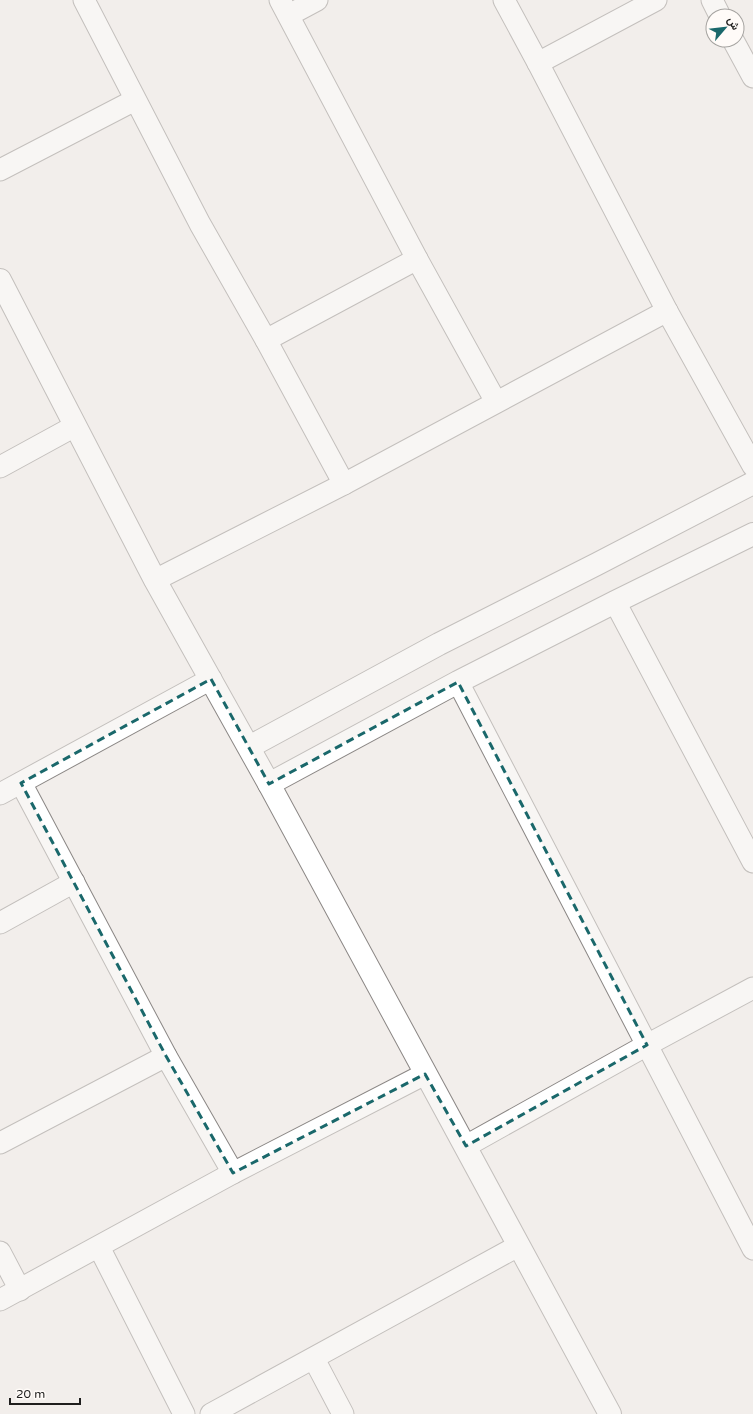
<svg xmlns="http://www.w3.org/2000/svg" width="753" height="1414" viewBox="0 0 753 1414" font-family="'Varela Round',Vazirmatn,sans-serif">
	<rect width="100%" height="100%" fill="#f2eeeb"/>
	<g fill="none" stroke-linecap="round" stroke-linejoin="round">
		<defs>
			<g id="street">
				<polyline points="84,0 200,224 266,340 344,484"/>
				<polyline points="280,0 417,259 496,402"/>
				<polyline points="504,0 538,63 667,311 753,466"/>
				<polyline points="712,0 720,16"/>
				<polyline points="289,15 317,0"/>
				<polyline points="733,40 753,77"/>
				<polyline points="538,63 656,0"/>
				<polyline points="0,170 135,100"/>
				<polyline points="266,340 417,259"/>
				<polyline points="0,467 75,426"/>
				<polyline points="155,580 344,484 667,311"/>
				<polyline points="615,602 753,862"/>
				<polyline points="458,682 753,1249"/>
				<polyline points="21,783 166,1056 233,1173"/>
				<polyline points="0,794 211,679"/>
				<polyline points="0,923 74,882"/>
				<polyline points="0,1143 166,1056"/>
				<polyline points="466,1146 647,1045 753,988"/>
				<polyline points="99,1247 184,1414"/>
				<polyline points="0,1252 20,1290"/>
				<polyline points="0,1300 233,1173 425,1074"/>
				<polyline points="314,1359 343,1414"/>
				<polyline points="211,1414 518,1246"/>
			</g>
			<g id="secondary">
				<polyline points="0,280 155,580 269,784 610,1414"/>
				<polyline points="249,747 439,644 597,564 753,483"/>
				<polyline points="269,784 458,682 615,602 753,534"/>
			</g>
		</defs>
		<use href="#street" stroke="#8b8785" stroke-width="23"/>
		<use href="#secondary" stroke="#8b8785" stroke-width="24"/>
		<use href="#street" stroke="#fff" stroke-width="21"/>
		<use href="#secondary" stroke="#fff" stroke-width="22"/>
	</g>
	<path d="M0 0H753V1414H0ZM 211,679 L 269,784 L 458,682 L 647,1045 L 466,1146 L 425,1074 L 233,1173 L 166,1056 L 21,783 Z" fill="#f2eeeb" fill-opacity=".55" fill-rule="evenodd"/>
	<path fill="none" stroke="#1a686b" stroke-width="3" stroke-dasharray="8 5" stroke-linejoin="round" d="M 211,679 L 269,784 L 458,682 L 647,1045 L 466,1146 L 425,1074 L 233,1173 L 166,1056 L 21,783 Z"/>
	<g transform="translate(725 28) rotate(62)"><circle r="19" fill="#fffbf8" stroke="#a5a3a0"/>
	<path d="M0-3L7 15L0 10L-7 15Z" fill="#1a686b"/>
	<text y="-6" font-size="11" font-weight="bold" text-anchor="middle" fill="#1f1e1d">ش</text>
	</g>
	<path d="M10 1398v6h70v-6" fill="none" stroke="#1f1e1d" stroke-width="2"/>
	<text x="16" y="1398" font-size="12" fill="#1f1e1d" stroke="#fffbf8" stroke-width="3" paint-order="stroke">20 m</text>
</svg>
